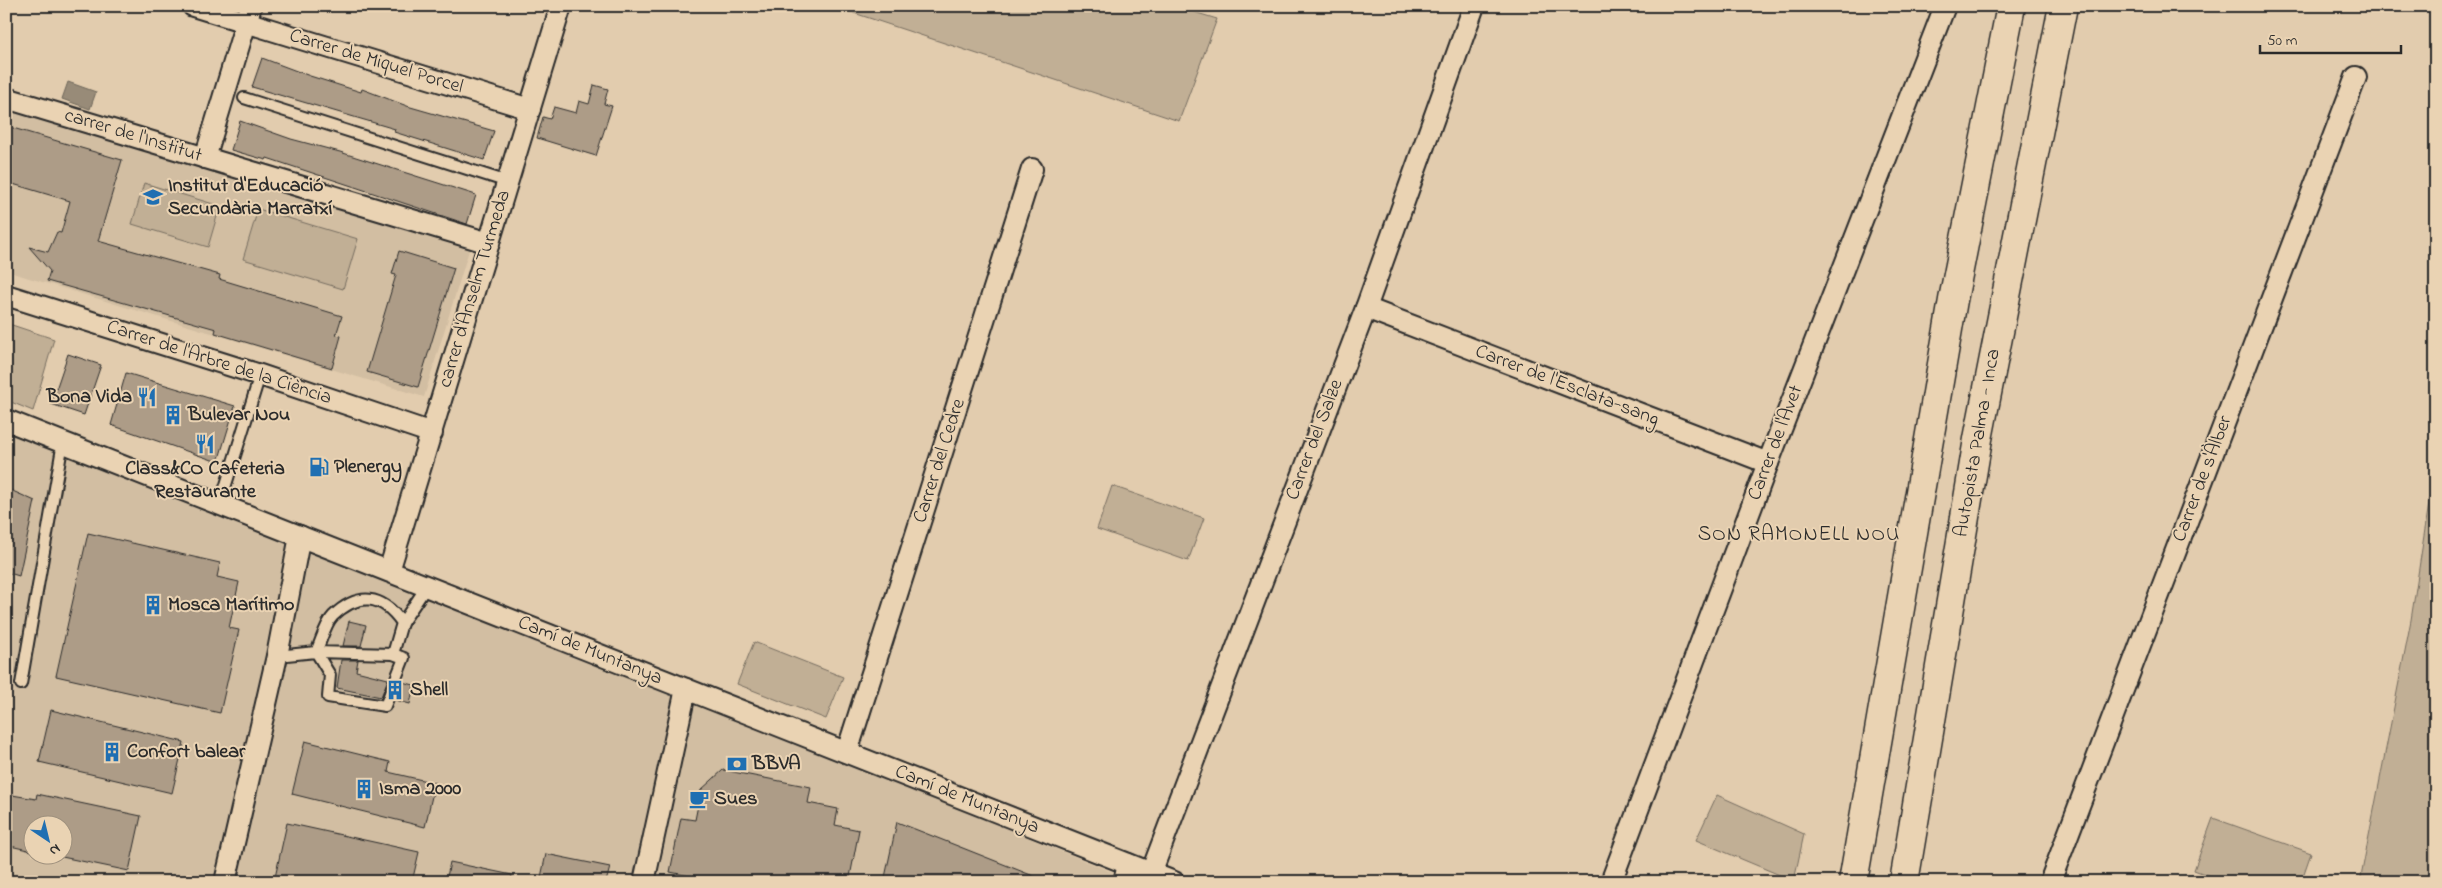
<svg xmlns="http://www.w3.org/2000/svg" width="2442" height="888" viewBox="0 0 2442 888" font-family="'Indie Flower',sans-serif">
	<rect width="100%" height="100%" fill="#e2ccae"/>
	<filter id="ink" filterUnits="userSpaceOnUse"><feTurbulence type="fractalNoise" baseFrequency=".02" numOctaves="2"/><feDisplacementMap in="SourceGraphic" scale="10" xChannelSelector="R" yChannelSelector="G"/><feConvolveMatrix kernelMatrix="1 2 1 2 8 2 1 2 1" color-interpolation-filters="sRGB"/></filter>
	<g filter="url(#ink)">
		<g fill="#d2bea2" fill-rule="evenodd">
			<polygon points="6,102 129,145 469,250 424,397 6,271"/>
			<path d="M 6,424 L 235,516 L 541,644 L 853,766 L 1136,882 L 6,882 ZM 32,826 L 62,826 L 62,856 L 32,856 Z"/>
		</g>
		<g fill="#c1af95" stroke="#766d60">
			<polygon points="833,6 1174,6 1217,19 1179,121"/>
			<polygon points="144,183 220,206 208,247 132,224"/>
			<polygon points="258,209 358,239 343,289 243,259"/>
			<polygon points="6,323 54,339 33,411 6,400"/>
			<polygon points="2436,458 2436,882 2360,882 2411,620"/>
			<polygon points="1112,486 1204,518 1188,561 1097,529"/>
			<polygon points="754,642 843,677 826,719 737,684"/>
			<polygon points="1717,795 1804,834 1794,881 1696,840"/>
			<polygon points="2213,818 2311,853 2301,882 2226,882 2194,870"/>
		</g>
		<polygon fill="#988b78" stroke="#6c6559" points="68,82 96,92 90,109 62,99"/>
		<g fill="#ad9c87" stroke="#2b2b2b">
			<polygon points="262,58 310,76 361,92 362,89 407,106 494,131 484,160 394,132 395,129 252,87"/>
			<polygon points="594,85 608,89 604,104 612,106 596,156 537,138 543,117 550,119 554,107 576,113 579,101 589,104"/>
			<polygon points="240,121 291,139 340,152 476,195 467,224 267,158 266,160 231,150"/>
			<polygon points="6,126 122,160 98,241 220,275 219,279 342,316 336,335 341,336 332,368 215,333 216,329 47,281 50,271 29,247 48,252 57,232 61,233 70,201 6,182"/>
			<polygon points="399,251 454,268 418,387 367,372 396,275 392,274"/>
			<polygon points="68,354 101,365 84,415 51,404"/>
			<polygon points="126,373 235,406 218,462 111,425"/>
			<polygon points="6,488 35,501 19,576 6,572"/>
			<polygon points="88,533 220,563 217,577 239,582 229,628 239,630 220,713 56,676"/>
			<polygon points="349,621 366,625 361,646 343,646"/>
			<polygon points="341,660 358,660 356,671 388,679 381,697 337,688"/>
			<polygon points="402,682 414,685 410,704 395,700"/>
			<polygon points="51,710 184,742 172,793 39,762"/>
			<polygon points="305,741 390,762 388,772 435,783 425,827 292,794"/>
			<polygon points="723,770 811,787 808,803 838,809 835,825 859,830 849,882 720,882 670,872 681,818 695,820 701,790"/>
			<polygon points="6,794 36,799 37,794 141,816 129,871 62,857 62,826 32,826 32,851 6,845"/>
			<polygon points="897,822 1046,881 1046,882 884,882"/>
			<polygon points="287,823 419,852 412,882 274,882"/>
			<polygon points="546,854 610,867 606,882 540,882"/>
			<polygon points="450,862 512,875 511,882 446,882"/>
		</g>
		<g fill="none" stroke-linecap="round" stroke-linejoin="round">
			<defs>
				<g id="lane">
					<polyline points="244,98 508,182"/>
					<polyline points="220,504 260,375"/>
					<polyline points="402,623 427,586"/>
					<path d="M 277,656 L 316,652 L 393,654 L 402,623 C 382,594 358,592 333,616 C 325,624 321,642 316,652 L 330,675 L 328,697 L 385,706 L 404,658 L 393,654"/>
					<polyline points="21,684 63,442"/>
				</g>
				<g id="street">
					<polyline points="193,6 530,109"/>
					<polyline points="6,98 489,243"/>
					<polyline points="205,158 251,6"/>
					<polyline points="6,295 260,375 432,433"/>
					<polyline points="1366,308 1768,463"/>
					<polyline points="6,420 1174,882"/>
					<polyline points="389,571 561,6"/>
					<polyline points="847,752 1032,169"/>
					<polyline points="1151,873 1366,308 1474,6"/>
					<polyline points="225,882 277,656 300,536"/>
					<polyline points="644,882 686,689"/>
					<polyline points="1124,882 1128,864"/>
					<polyline points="1611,882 1768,463 1945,6"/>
					<polyline points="2050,882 2356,77"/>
				</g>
				<g id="highway">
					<polyline points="1853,882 1953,300 2011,6"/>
					<polyline points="1904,882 1978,439 2063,6"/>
				</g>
			</defs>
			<use href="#lane" stroke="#2b2b2b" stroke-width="14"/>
			<use href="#street" stroke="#2b2b2b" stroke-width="24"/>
			<use href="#highway" stroke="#2b2b2b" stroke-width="31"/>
			<use href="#lane" stroke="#ead3b3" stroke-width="10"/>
			<use href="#street" stroke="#ead3b3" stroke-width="20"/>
			<use href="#highway" stroke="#ead3b3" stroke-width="28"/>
		</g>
	</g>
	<defs>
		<symbol id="school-bare" viewBox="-9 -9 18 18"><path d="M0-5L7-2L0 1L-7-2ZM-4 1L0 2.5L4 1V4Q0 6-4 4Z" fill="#1f6fb2" stroke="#ead3b3" stroke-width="2.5" paint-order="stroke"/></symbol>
		<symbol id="restaurant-bare" viewBox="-9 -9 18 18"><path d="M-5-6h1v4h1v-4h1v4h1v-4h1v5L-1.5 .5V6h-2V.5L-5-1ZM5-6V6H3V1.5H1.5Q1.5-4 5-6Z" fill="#1f6fb2" stroke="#ead3b3" stroke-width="2.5" paint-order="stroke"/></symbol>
		<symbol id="building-bare" viewBox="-9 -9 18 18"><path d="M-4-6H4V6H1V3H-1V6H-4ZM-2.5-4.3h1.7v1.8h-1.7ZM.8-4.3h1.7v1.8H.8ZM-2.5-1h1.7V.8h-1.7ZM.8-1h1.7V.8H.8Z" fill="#1f6fb2" stroke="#ead3b3" stroke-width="2.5" paint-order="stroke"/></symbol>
		<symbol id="fuel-bare" viewBox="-9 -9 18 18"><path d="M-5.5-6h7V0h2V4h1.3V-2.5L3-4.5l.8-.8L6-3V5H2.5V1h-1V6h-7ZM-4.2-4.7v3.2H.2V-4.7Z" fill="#1f6fb2" stroke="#ead3b3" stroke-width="2.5" paint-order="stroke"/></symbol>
		<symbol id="bank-bare" viewBox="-9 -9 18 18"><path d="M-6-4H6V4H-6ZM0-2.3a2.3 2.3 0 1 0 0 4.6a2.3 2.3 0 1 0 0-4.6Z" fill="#1f6fb2" stroke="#ead3b3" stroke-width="2.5" paint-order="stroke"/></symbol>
		<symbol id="cafe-bare" viewBox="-9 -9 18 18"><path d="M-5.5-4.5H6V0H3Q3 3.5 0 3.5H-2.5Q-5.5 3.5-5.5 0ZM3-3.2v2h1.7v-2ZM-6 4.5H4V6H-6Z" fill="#1f6fb2" stroke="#ead3b3" stroke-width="2.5" paint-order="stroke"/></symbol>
	</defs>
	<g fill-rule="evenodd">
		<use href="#school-bare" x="139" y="183" width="28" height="28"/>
		<use href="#restaurant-bare" x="133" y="383" width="28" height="28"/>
		<use href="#building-bare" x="159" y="401" width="28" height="28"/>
		<use href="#restaurant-bare" x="191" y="430" width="28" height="28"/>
		<use href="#fuel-bare" x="305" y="453" width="28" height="28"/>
		<use href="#building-bare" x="139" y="591" width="28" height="28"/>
		<use href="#building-bare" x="381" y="676" width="28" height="28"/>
		<use href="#building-bare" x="98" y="738" width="28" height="28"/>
		<use href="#bank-bare" x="723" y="750" width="28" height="28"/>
		<use href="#building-bare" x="350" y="775" width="28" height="28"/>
		<use href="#cafe-bare" x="685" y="785" width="28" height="28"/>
	</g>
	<g text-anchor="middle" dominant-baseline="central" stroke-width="4" stroke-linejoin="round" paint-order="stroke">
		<g font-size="20" fill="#2b2b2b" stroke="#ead3b3">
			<text transform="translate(376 62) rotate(17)">Carrer de Miquel Porcel</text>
			<text transform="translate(133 136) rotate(17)">carrer de l'Institut</text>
			<text transform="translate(475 289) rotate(-73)">carrer d'Anselm Turmeda</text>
			<text transform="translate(219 363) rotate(18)">Carrer de l'Arbre de la Ciència</text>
			<text transform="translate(1567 386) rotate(21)">Carrer de l'Esclata-sang</text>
			<text transform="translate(1315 440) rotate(-69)">Carrer del Salze</text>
			<text transform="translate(1776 443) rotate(-69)">Carrer de l'Avet</text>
			<text transform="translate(1978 443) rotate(-80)">Autopista Palma - Inca</text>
			<text transform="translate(940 461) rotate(-72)">Carrer del Cedre</text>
			<text transform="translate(2203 479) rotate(-69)">Carrer de s'Àlber</text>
			<text transform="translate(590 651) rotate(22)">Camí de Muntanya</text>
			<text transform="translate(967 800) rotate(22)">Camí de Muntanya</text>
		</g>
		<g font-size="20" font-weight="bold" fill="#2b2b2b" stroke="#ead3b3" text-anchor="start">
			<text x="168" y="186">Institut d'Educació<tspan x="168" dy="23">Secundària Marratxí</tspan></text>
			<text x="132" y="397" text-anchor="end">Bona Vida</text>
			<text x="188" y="415">Bulevar Nou</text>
			<text x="334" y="467">Plenergy</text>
			<text x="205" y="469" text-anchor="middle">Class&amp;CO Cafeteria<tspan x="205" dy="23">Restaurante</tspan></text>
			<text x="168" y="605">Mosca Marítimo</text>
			<text x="410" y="690">Shell</text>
			<text x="127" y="752">Confort balear</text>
			<text x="752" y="764">BBVA</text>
			<text x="379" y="789">Isma 2000</text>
			<text x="714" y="799">Sues</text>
		</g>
		<g font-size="21" letter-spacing="1" fill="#2b2b2b" stroke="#ead3b3">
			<text x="1799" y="535">SON RAMONELL NOU</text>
		</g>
	</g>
	<rect width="2442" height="888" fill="none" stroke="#ead3b3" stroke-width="25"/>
	<rect x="12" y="12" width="2417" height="863" fill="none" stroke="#2b2b2b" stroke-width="2" filter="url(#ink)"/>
	<g transform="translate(48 840) rotate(145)"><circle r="24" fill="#ead3b3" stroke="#9e907d"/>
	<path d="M0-4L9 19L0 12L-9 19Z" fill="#1f6fb2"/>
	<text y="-8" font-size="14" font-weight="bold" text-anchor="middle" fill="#2b2b2b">N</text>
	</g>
	<path d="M2260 45v8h141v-8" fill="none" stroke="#2b2b2b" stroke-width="2.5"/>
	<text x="2267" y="45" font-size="15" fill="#2b2b2b" stroke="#ead3b3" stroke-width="4" paint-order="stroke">50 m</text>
</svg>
